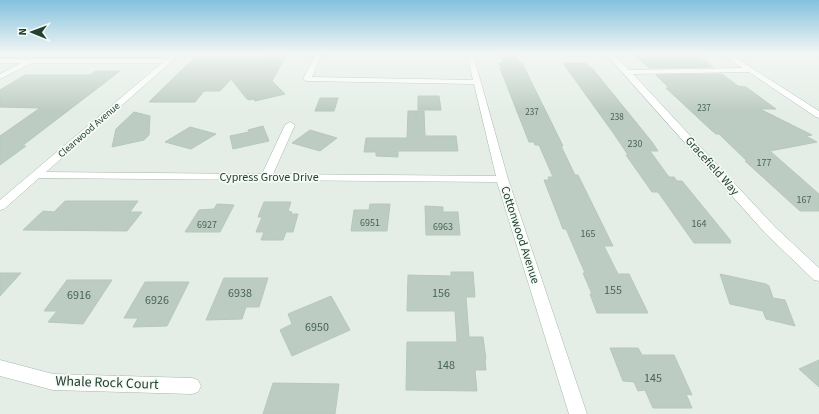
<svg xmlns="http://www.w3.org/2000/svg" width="819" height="414" viewBox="0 0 819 414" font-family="'Source Sans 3',sans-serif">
	<rect width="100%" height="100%" fill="#e4eee7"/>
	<g fill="#bcccc2" stroke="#b6c8bc">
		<polygon points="268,54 287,54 272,81 285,94 255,101 253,99 250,100 247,99 231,79 220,91 204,91 195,102 149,102 194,58 265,58"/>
		<polygon points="500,54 515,54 520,63 522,63 563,146 561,146 575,175 578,175 613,246 604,246 618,274 629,274 648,313 597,313 590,294 592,294 583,273 585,273 566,229 563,229 544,180 549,180 548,177 553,177 539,145 535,145 534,142 529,142 500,68 502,68 499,63 504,63"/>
		<polygon points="633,54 696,54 713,67 649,68"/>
		<polygon points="563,63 586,63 590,68 592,68 652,142 658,151 650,151 669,177 674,177 677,181 682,181 731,241 730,241 731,243 694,243 658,192 652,192 626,155 628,155 614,134"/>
		<polygon points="96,71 120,71 22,146 26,146 0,165 0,136 40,108 0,107 0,90 25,75 90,75"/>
		<polygon points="722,74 738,86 746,87 776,109 760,109 812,135 806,136 817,142 770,151 819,194 819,211 800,211 745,161 747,161 719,134 716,134 710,129 666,88 669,88 656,75"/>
		<polygon points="418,96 439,96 441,110 418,110"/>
		<polygon points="320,98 338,98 334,111 315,111"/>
		<polygon points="408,111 424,111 425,136 456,136 458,151 398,151 398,157 376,156 376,152 364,152 366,138 407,138"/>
		<polygon points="134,112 150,116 149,135 144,140 112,147 116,129"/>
		<polygon points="263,126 269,141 233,149 230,136 249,132 248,130"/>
		<polygon points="190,127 216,134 191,149 165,142"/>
		<polygon points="310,130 337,138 320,151 292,143"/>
		<polygon points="65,201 138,201 130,212 142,212 127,231 23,230 43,211 54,212"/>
		<polygon points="264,202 291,202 288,211 292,212 291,214 298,214 293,232 286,232 283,240 261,240 264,232 256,232 262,217 258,217"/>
		<polygon points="217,204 234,205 220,232 185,232 199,210 214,209"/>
		<polygon points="370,204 390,204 387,231 351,231 354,210 369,210"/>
		<polygon points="425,206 443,207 443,212 458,212 460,235 426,235"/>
		<polygon points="451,272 473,272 475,297 466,297 469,337 483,337 486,359 485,359 486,370 475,370 477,391 406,390 407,342 457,342 455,311 407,311 408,275 451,276"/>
		<polygon points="0,273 21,273 0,296"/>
		<polygon points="720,274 766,284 769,286 773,298 785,300 795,326 766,319 763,311 730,304"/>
		<polygon points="224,278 268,278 259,307 246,307 242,319 206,320"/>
		<polygon points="67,280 112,280 83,324 48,322 57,311 44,311"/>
		<polygon points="145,282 189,282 167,326 133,327 138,318 124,318"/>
		<polygon points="331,296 350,330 292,356 280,330 292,324 288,314"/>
		<polygon points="610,348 638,348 642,355 674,355 692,395 686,394 692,408 653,408 645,390 638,391 634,382 623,381"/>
		<polygon points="819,360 819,387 799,369"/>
		<polygon points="273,383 339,384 335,414 263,414"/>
	</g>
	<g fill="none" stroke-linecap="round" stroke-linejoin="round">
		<defs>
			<g id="minor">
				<polygon points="173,54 180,54 46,172 262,174 285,125 290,122 295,125 273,174 496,176 474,84 307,81 303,79 316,54 322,54 312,77 473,80 467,54 473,54 508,179 587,414 569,414 497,182 39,178 4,209 0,210 0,200 162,63 32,63 0,79 0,74 21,63 0,63 0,59 167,59"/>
				<polygon points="606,54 613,54 629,70 742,68 723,54 730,54 819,111 819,118 816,117 749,72 633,74 775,227 819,268 819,281 814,280 765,233"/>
				<polygon points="0,360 53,374 192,378 198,380 201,386 198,392 192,394 53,390 0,376"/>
			</g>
		</defs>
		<use href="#minor" stroke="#a6b7ad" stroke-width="1"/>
		<use href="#minor" fill="#fff" fill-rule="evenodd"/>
	</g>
	<linearGradient id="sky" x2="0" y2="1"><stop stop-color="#83c1de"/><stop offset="0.48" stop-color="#f3f7f4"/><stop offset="1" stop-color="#f3f7f4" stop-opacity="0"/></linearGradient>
	<rect width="819" height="112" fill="url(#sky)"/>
	<g text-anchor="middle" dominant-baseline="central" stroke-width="3.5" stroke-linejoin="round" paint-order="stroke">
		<g font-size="9" fill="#486455">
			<text x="704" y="108">237</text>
			<text x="532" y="112">237</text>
			<text x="617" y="117">238</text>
		</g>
		<g font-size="10" fill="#224131" stroke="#f5faf6">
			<text transform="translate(89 130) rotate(-41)">Clearwood Avenue</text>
		</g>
		<g font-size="10" fill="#486455">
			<text x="635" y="144">230</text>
			<text x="764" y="163">177</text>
			<text x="804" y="200">167</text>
			<text x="370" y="223">6951</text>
			<text x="699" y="224">164</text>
			<text x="207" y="225">6927</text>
			<text x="443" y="227">6963</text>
			<text x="588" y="234">165</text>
		</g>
		<g font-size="12" fill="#224131" stroke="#f5faf6">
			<text transform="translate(712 166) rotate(48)">Gracefield Way</text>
			<text x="269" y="177">Cypress Grove Drive</text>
			<text transform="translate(520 235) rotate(72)">Cottonwood Avenue</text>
		</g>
		<g font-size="12" fill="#486455">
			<text x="613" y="290">155</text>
			<text x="240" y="293">6938</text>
			<text x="441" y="293">156</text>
			<text x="79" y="295">6916</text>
			<text x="157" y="300">6926</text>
			<text x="317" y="327">6950</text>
			<text x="446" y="365">148</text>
			<text x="653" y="378">145</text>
		</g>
		<g font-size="14" fill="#224131" stroke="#f5faf6">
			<text transform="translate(107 383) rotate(2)">Whale Rock Court</text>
		</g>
	</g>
	<g transform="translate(32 32) rotate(271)" stroke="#f5faf6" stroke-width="3" paint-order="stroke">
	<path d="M0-3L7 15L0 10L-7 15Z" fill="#224131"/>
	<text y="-6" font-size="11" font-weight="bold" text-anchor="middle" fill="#224131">N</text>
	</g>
</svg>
